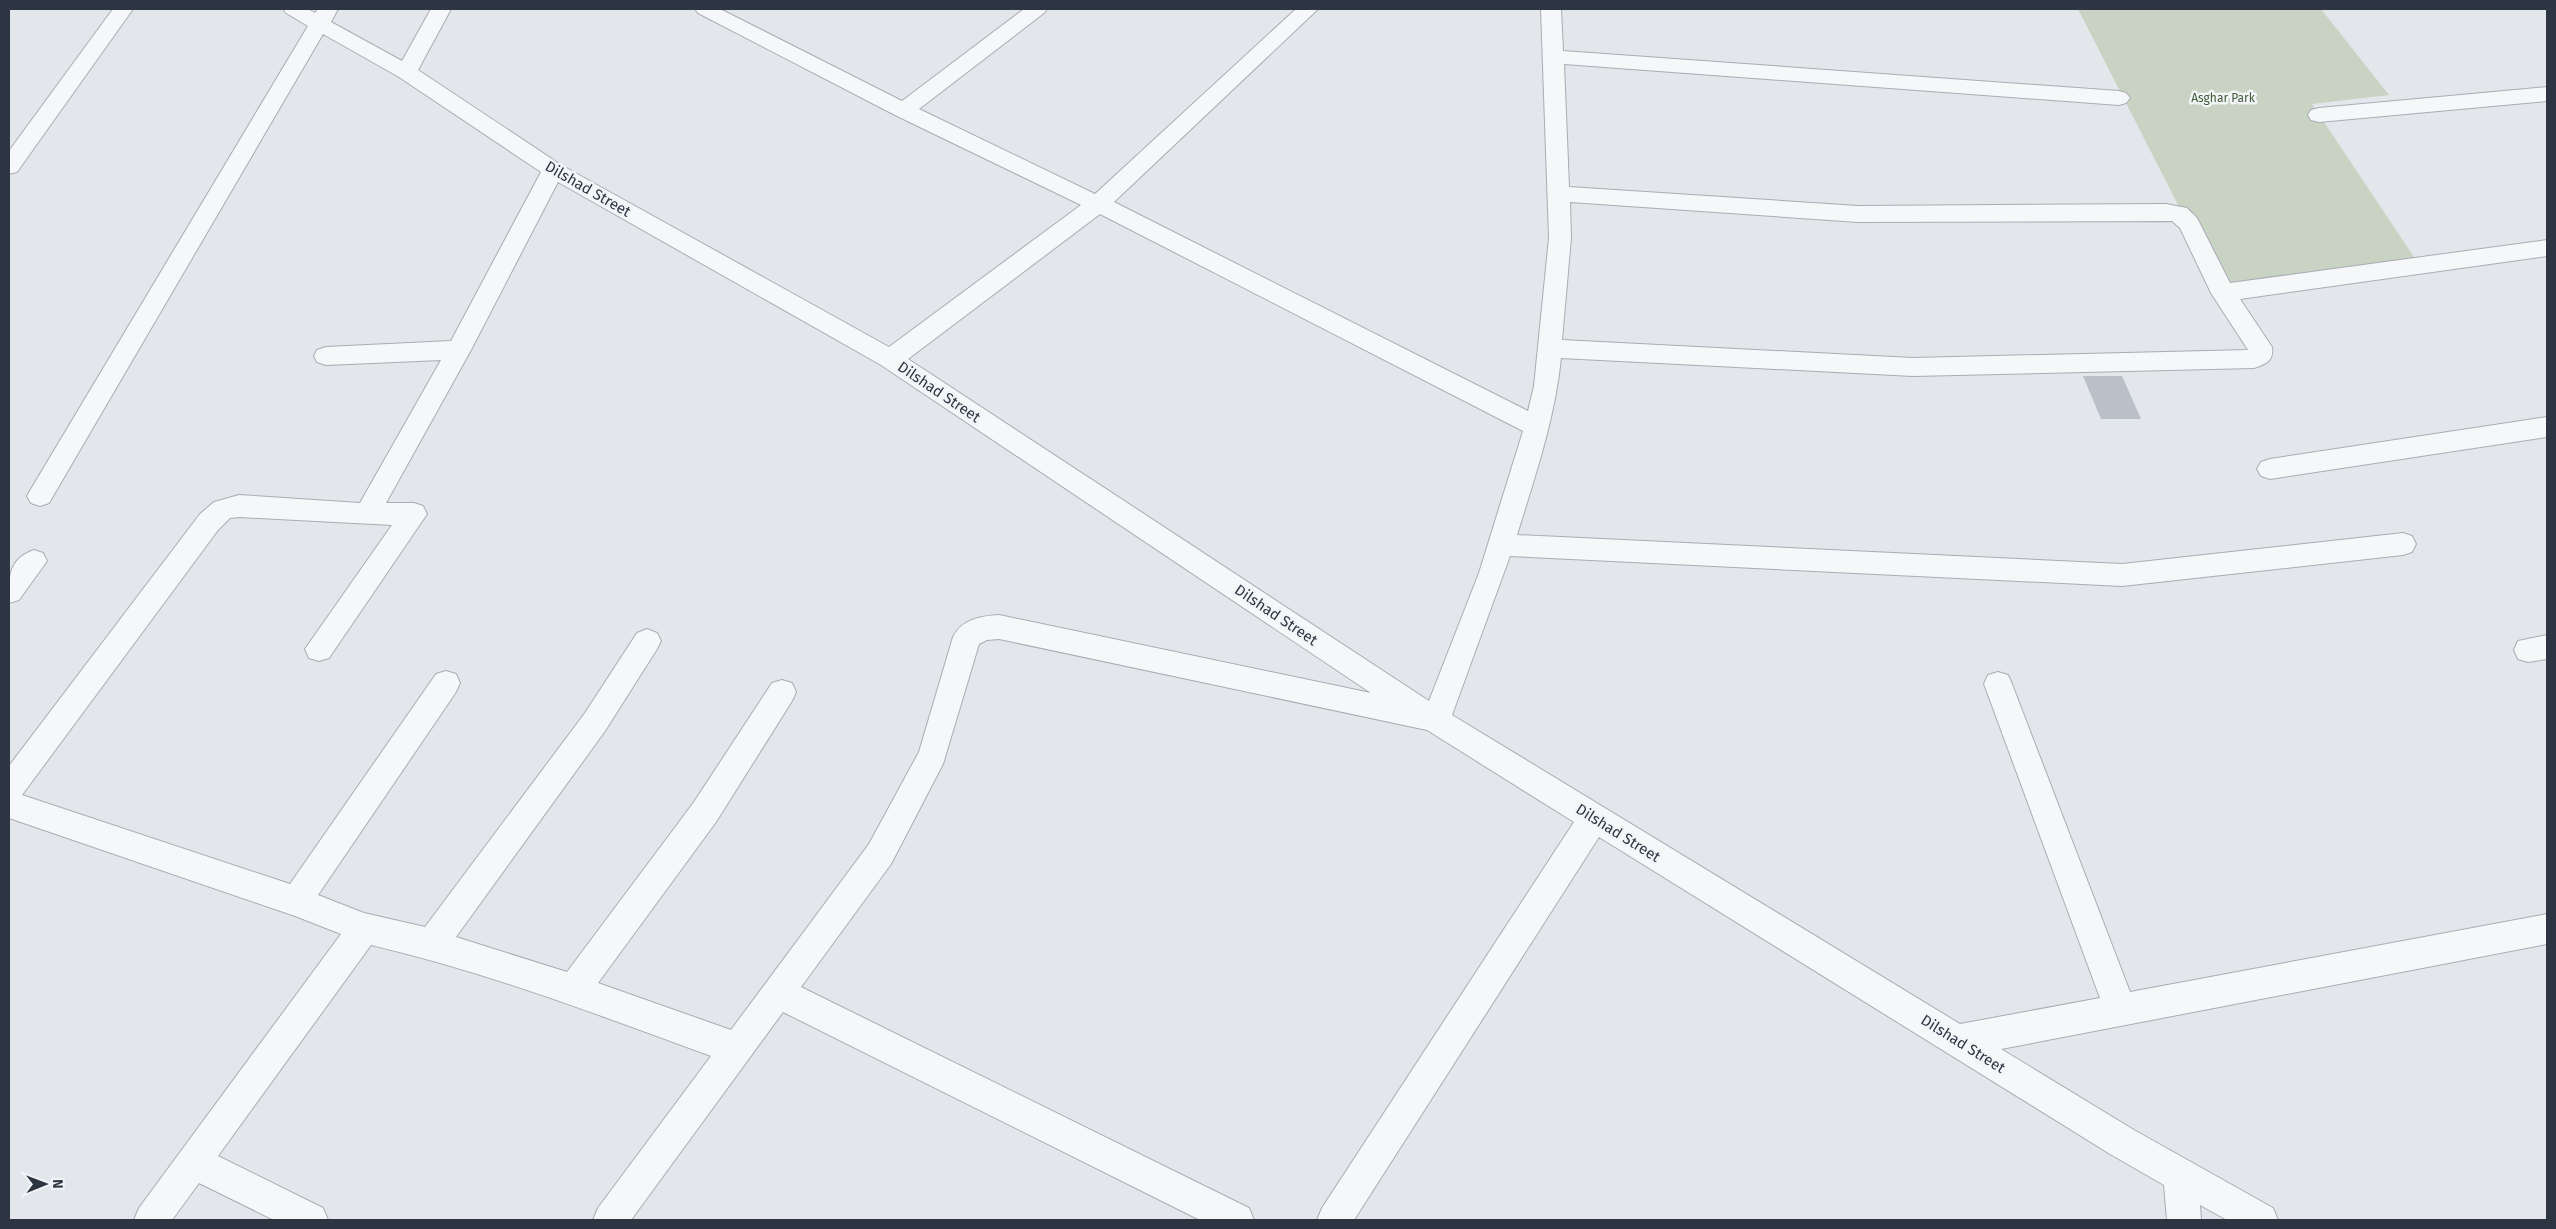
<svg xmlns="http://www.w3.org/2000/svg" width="2556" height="1229" viewBox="0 0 2556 1229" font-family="'Fira Sans',sans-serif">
	<rect width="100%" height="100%" fill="#e3e6ea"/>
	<polygon fill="#c9d3c4" points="2078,9 2321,9 2389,95 2312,104 2420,266 2223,293"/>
	<polygon fill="#bac0c7" points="2083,376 2122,376 2141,419 2101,419"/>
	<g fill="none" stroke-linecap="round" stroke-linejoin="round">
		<defs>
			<g id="minor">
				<polygon points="113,9 133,9 17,172 9,174 9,151"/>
				<path d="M 283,9 L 308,9 L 315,13 L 318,9 L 338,9 L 331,22 L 402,61 L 431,9 L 451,9 L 418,70 L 561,165 L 889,347 L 1081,205 L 895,115 L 698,13 L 695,9 L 720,9 L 902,101 L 1024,9 L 1047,9 L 1044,13 L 919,109 L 1095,194 L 1296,9 L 1318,9 L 1114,202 L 1528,411 L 1534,386 L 1549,238 L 1541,9 L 1561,9 L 1563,51 L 2119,91 L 2126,93 L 2130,98 L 2126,103 L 2119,105 L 1564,64 L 1569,187 L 1858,206 L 2166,204 L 2187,208 L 2197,218 L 2230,283 L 2547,240 L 2547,256 L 2240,299 L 2272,347 C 2274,361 2266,364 2254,368 L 1913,376 L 1561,358 C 1555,419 1535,476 1517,535 L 2122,564 L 2403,533 L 2412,536 L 2416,544 L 2412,552 L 2403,555 L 2122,586 L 1510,556 L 1452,715 L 1960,1024 L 2100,998 L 1984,684 L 1988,675 L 1998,672 L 2008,675 L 2012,684 L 2130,992 L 2547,914 L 2547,944 L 2001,1049 L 2134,1130 L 2273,1208 L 2278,1220 L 2227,1220 L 2200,1205 L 2201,1220 L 2167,1220 L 2164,1185 L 2110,1154 L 1599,837 L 1354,1220 L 1317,1220 L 1322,1208 L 1574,822 L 1427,730 L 999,639 L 987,640 L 979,644 L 943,764 L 891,864 L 801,987 L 1249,1208 L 1254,1220 L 1200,1220 L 783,1012 L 631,1220 L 593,1220 L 598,1208 L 711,1056 C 599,1015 487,972 371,945 L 218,1156 L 323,1208 L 328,1220 L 274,1220 L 199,1183 L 172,1220 L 134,1220 L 139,1208 L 341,934 L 295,916 L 9,818 L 9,766 L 200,514 L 214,502 L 239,495 L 360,503 L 441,360 L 326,365 L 317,362 L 314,356 L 317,350 L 326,347 L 451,341 L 541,172 L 399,77 L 323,34 L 49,503 L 40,506 L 31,503 L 27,496 L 31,489 L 308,26 L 286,13 ZM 558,182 L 881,365 L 1371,693 L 999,615 C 981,616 962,619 953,637 L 919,752 L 869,844 L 731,1030 L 598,983 L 716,822 L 792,701 L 796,692 L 792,683 L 782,680 L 772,683 L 694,802 L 567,972 L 456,937 L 605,731 L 657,649 L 661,641 L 657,633 L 647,629 L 637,633 L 585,713 L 425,927 L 364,913 L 318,895 L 456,692 L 460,683 L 456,674 L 446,671 L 436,674 L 290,884 L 22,795 L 218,530 L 230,518 L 239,517 L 392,525 L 305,649 L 309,658 L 319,661 L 329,658 L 427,514 L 423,506 L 414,503 L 386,503 L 471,350 ZM 1570,202 L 1858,222 L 2172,221 L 2180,228 L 2211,293 L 2248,350 L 1913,358 L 1562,340 L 1571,238 ZM 1100,214 L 1523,431 L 1479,573 L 1429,701 L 908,359 Z"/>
				<polygon points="2547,87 2547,101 2319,122 2311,120 2308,115 2311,110 2319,108"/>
				<polygon points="2547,417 2547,437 2270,479 2261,476 2257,469 2261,462 2270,459"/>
				<path d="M 34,550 L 43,553 L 47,561 L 19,600 L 9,603 C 9,580 7,559 34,550 Z"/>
				<polygon points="2547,635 2547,659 2528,662 2518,659 2514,650 2518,641"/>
			</g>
		</defs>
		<use href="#minor" stroke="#a8adb4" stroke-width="2"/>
		<use href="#minor" fill="#f5f7f9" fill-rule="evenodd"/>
	</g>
	<g text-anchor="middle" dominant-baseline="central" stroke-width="5" stroke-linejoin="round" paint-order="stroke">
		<g font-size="12" fill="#425c3a" stroke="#f2f5f7">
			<text x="2223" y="98">Asghar Park</text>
		</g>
		<g font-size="15" fill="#2c3541" stroke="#f2f5f7">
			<text transform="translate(588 189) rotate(30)">Dilshad Street</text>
			<text transform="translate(939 392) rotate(34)">Dilshad Street</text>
			<text transform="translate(1276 615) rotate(34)">Dilshad Street</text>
			<text transform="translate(1618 833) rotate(32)">Dilshad Street</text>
			<text transform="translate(1963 1044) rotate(32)">Dilshad Street</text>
		</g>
	</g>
	<rect width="2556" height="1229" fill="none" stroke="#2c3541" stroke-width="20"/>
	<g transform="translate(45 1184) rotate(89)" stroke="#f2f5f7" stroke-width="4" paint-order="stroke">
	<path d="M0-4L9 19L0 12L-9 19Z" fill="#2c3541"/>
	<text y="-8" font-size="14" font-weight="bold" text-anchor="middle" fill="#2c3541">N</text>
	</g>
</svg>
